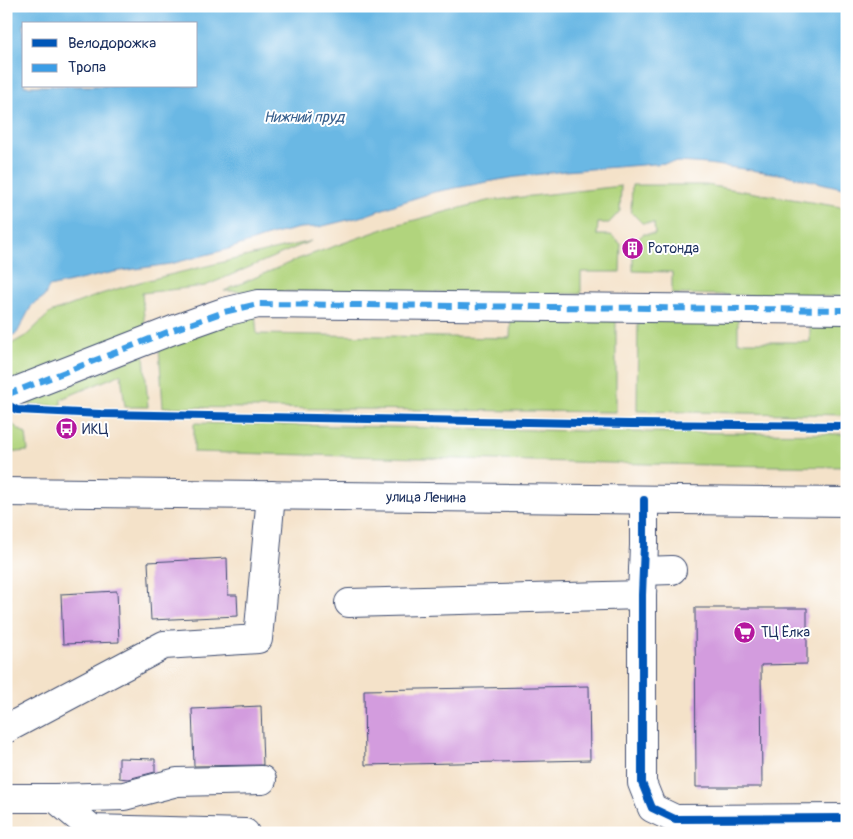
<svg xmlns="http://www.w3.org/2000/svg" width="853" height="839" viewBox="0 0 853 839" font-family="Pangolin,sans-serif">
	<rect width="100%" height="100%" fill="#fff"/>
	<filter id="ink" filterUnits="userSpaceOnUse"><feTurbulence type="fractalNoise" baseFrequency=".02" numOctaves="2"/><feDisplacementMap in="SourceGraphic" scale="10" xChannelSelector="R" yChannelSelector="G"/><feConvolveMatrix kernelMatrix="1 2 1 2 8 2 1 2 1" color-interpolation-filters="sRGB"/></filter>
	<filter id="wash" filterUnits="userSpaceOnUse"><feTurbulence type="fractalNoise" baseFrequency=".0096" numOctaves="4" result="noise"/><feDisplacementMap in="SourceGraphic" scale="20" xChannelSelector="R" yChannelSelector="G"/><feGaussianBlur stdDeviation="1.12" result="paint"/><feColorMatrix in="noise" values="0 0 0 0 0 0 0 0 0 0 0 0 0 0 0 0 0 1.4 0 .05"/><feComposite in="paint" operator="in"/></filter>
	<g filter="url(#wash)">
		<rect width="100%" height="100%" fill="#f4e2c9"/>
		<g fill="#b1d47d" stroke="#66826e">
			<polygon points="632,185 706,185 847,208 847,297 672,294 672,272 633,271 633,244 643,234 655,234 654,223 642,223 631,212"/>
			<polygon points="621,186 620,211 609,223 598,223 597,235 611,235 621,244 620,272 581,272 581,294 224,291 298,259 392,226 487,201"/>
			<polygon points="311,241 205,286 142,293 145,330 6,385 6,347 27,335 50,313 101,294 140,282"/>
			<polygon points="255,313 257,334 510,338 511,315 616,317 616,412 163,407 159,348"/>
			<polygon points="638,317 738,319 738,342 810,342 810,321 847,321 847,415 637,411"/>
			<polygon points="144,354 148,407 125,407 121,374 61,399 61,406 23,404"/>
			<polygon points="6,420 26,434 28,451 6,453"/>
			<polygon points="194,423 631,432 847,434 847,467 648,464 194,452"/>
		</g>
		<path fill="#6ab8e4" stroke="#4274a1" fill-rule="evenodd" d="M 6,6 L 847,6 L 847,189 L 786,175 L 708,164 L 679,162 L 565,171 L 509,178 L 434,192 L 397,204 L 364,216 L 319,227 L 300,228 L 274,234 L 225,250 L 170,264 L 114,272 L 49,287 L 44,297 L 32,305 L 17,333 L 6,338 ZM 24,24 L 196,24 L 196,86 L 24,86 Z"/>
		<g id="blocks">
			<g fill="#d39cde">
				<polygon points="227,558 228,595 237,595 238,616 151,620 148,562"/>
				<polygon points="117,591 119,642 63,644 61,594"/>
				<polygon points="695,608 807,608 807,664 761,665 762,787 696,787"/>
				<polygon points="589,686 590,760 365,765 364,690"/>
				<polygon points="261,706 263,765 194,766 192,709"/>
				<polygon points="119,758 155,759 155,772 128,779 119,778"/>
			</g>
		</g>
	</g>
	<g filter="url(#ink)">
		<use href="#blocks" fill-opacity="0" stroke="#3c4a6e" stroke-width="1"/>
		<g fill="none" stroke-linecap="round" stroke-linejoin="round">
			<defs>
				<g id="minor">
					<polyline points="6,395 173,330 224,312 258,304 847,310"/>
					<polyline points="644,500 644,545 642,595 642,783 652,808 675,819 847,818"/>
					<polyline points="643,571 672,570"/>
					<polyline points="349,603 642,595"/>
					<polyline points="6,729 164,645 258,639 271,495"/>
					<polyline points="6,798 55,798 92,829 245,833"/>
					<polyline points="55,798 124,796 177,782 262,780"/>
				</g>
				<g id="major">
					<path id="s1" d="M 6,492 L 847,502"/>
				</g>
			</defs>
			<use href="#minor" stroke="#3c4a6e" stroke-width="30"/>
			<use href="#major" stroke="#3c4a6e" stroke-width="30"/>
			<use href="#minor" stroke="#fff" stroke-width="28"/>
			<use href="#major" stroke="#fff" stroke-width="28"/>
			<polyline stroke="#3b9de6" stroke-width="6" stroke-dasharray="12 6" stroke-linecap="butt" points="6,395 173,330 224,312 258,304 847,310"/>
			<defs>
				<g id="cycleway">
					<polyline points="6,404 17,410 101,414 631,424 847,426"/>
					<polyline points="644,500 644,545 642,595 642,783 652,808 675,819 847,818"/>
				</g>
			</defs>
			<use href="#cycleway" stroke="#fff" stroke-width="11"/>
			<use href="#cycleway" stroke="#0057b8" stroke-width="8"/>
		</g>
	</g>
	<defs>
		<symbol id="building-disc" viewBox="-11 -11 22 22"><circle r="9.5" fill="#b5179e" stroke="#fff"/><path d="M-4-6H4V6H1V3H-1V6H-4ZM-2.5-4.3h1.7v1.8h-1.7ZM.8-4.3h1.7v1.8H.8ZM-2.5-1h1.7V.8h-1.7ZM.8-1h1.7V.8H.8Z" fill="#fff"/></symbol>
		<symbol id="bus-disc" viewBox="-11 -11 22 22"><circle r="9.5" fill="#b5179e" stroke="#fff"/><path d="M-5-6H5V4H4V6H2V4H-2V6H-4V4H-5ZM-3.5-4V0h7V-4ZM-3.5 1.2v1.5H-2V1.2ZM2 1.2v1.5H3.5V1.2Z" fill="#fff"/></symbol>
		<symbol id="supermarket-disc" viewBox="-11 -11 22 22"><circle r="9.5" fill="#b5179e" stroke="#fff"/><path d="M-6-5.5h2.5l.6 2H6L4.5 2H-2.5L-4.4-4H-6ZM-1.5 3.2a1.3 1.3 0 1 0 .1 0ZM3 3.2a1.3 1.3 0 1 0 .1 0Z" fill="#fff"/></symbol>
	</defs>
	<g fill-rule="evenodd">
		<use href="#building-disc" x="620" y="236" width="25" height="25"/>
		<use href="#bus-disc" x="54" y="416" width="25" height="25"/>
		<use href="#supermarket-disc" x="732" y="620" width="25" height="25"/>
	</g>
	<g text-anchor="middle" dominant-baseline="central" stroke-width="4" stroke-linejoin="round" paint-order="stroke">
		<g font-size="14" fill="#1b2f5e" stroke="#fff" text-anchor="start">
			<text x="648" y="248">Ротонда</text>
			<text x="82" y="429">ИКЦ</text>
			<text x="761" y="632">ТЦ Ёлка</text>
		</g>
		<g font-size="14" fill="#1b2f5e" stroke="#fff">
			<text stroke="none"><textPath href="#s1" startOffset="420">улица Ленина</textPath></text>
		</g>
		<g font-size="15" font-style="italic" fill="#375f8d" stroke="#fff">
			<text x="304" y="117">Нижний пруд</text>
		</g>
	</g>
	<rect width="853" height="839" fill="none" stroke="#fff" stroke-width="25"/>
	<rect x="22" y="22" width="175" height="65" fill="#ffffff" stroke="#a4acbf"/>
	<rect x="32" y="39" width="25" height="8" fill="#0057b8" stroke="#a4acbf"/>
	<text x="68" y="48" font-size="15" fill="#1b2f5e">Велодорожка</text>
	<rect x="32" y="64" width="25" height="8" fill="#3b9de6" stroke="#a4acbf"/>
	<text x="68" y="72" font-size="15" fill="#1b2f5e">Тропа</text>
</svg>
